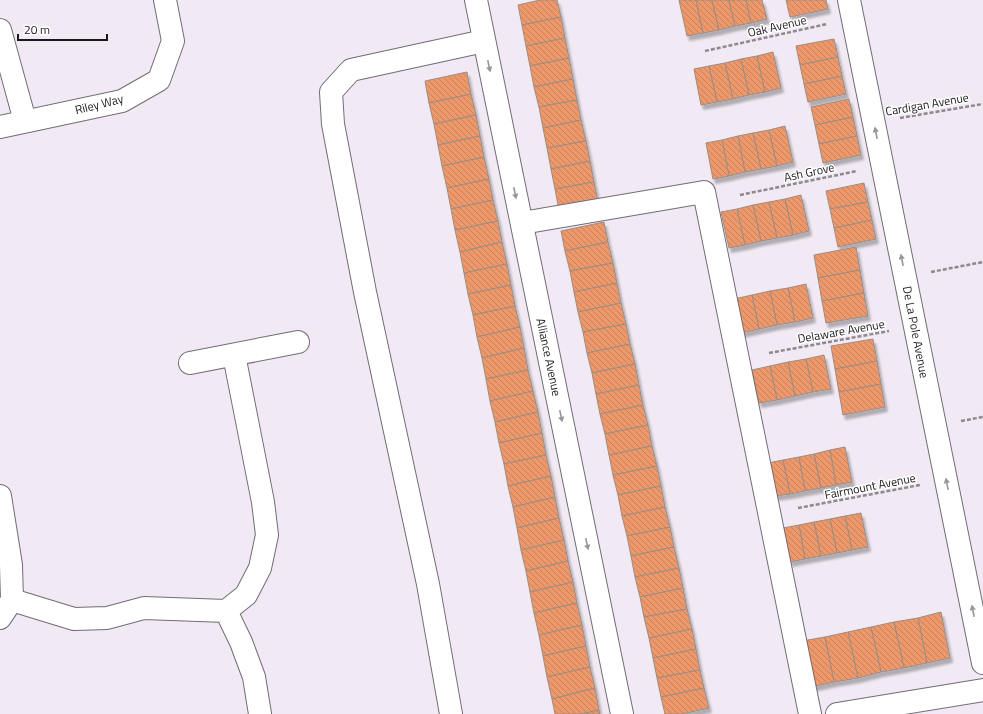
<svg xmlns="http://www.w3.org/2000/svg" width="983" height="714" viewBox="0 0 983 714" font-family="'Titillium Web',sans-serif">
	<defs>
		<pattern id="building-back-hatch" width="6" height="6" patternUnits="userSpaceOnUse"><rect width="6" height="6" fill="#ed986a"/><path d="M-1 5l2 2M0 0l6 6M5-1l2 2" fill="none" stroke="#cb825b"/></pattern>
		<filter id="shadow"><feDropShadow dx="2.5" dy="4.5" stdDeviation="1" flood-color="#0004"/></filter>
	</defs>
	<rect width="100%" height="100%" fill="#f1e9f3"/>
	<g fill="url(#building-back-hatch)" stroke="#998d87" filter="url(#shadow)">
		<polygon points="540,0 557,0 561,17 522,25 518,5"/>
		<polygon points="679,0 696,0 703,33 687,36"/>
		<polygon points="696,0 712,0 719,30 703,33"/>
		<polygon points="712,0 729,0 735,26 719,30"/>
		<polygon points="729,0 746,0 751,23 735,26"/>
		<polygon points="746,0 762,0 767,19 751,23"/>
		<polygon points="786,0 826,0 828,9 790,17"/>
		<polygon points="561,17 565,38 526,46 522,25"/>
		<polygon points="565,38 569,58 530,66 526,46"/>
		<polygon points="834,39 838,57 800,65 796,46"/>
		<polygon points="773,52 781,88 765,92 757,56"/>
		<polygon points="757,56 765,92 749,95 741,59"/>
		<polygon points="838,57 842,76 804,84 800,65"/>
		<polygon points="569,58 573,79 534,87 530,66"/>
		<polygon points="741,59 749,95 733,99 725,63"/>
		<polygon points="725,63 733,99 717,102 709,66"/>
		<polygon points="709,66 717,102 701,105 694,69"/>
		<polygon points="467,72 471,94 429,103 425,81"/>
		<polygon points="842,76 846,94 808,102 804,84"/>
		<polygon points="573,79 577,100 539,107 534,87"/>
		<polygon points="471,94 476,115 434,124 429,103"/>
		<polygon points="849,99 853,117 815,125 811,107"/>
		<polygon points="577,100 581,120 543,128 539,107"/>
		<polygon points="476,115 480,136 438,145 434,124"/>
		<polygon points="853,117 857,136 819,144 815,125"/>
		<polygon points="581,120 586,141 547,148 543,128"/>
		<polygon points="785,126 793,162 777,166 769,130"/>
		<polygon points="769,130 777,166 761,169 753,133"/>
		<polygon points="753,133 761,169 745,172 738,136"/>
		<polygon points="480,136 484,157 442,166 438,145"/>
		<polygon points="738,136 745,172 729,176 722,140"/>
		<polygon points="857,136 861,155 823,163 819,144"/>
		<polygon points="722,140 729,176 713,179 706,143"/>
		<polygon points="586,141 590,161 551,169 547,148"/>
		<polygon points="484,157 489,179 447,188 442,166"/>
		<polygon points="590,161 594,182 555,189 551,169"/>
		<polygon points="489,179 493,200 451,209 447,188"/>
		<polygon points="594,182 598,202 559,210 555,189"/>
		<polygon points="864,183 868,202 830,209 826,191"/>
		<polygon points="801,195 809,231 793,235 785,199"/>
		<polygon points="785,199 793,235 777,238 769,202"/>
		<polygon points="493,200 498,221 455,230 451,209"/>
		<polygon points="769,202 777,238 761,241 753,205"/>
		<polygon points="868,202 872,220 834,228 830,209"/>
		<polygon points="753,205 761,241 745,245 737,209"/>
		<polygon points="737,209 745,245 729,248 721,212"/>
		<polygon points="872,220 876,239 838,247 834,228"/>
		<polygon points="498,221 502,242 460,252 455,230"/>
		<polygon points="604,222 608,242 565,251 561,231"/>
		<polygon points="502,242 507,264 464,273 460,252"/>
		<polygon points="608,242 613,263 570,271 565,251"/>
		<polygon points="856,247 860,270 818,278 814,255"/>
		<polygon points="613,263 617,283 574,292 570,271"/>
		<polygon points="507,264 511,285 468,294 464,273"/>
		<polygon points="860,270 864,293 822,301 818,278"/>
		<polygon points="617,283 621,303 578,312 574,292"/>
		<polygon points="806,284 813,318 795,322 788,288"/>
		<polygon points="511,285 515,306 473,315 468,294"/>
		<polygon points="788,288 795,322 777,325 770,291"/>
		<polygon points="770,291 777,325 759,329 752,295"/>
		<polygon points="864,293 868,316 826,323 822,301"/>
		<polygon points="752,295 759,329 741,333 734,299"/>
		<polygon points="621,303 626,324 583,332 578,312"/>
		<polygon points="515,306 520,327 477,337 473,315"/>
		<polygon points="626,324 630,344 587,353 583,332"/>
		<polygon points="520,327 524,348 482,358 477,337"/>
		<polygon points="873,339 877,361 835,369 831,346"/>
		<polygon points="630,344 635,364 592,373 587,353"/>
		<polygon points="524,348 528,370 486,379 482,358"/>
		<polygon points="824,355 831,389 813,392 806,359"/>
		<polygon points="806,359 813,392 795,396 788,362"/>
		<polygon points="877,361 881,384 839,392 835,369"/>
		<polygon points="788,362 795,396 777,400 770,366"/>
		<polygon points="635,364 639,385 596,394 592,373"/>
		<polygon points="770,366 777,400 759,403 752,370"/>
		<polygon points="528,370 533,391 490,401 486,379"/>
		<polygon points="881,384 885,407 843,415 839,392"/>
		<polygon points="639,385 643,405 600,414 596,394"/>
		<polygon points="533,391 538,412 495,422 490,401"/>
		<polygon points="643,405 648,425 605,434 600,414"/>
		<polygon points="538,412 542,433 499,443 495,422"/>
		<polygon points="648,425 652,446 609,455 605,434"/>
		<polygon points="542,433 546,455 504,464 499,443"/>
		<polygon points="652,446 657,466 613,475 609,455"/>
		<polygon points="845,447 852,482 836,485 830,450"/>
		<polygon points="830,450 836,485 821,488 814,454"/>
		<polygon points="814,454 821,488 805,491 799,457"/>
		<polygon points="546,455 551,476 508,486 504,464"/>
		<polygon points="799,457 805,491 790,494 783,460"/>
		<polygon points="783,460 790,494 774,496 768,463"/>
		<polygon points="657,466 661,486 618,495 613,475"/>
		<polygon points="551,476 555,497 513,507 508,486"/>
		<polygon points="661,486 665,507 622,516 618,495"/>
		<polygon points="555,497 559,518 517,528 513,507"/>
		<polygon points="665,507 670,527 627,536 622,516"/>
		<polygon points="861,513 868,547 852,550 845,516"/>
		<polygon points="845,516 852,550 837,553 830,519"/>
		<polygon points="559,518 564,540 521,550 517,528"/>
		<polygon points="830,519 837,553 821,556 814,522"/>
		<polygon points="814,522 821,556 805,559 799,525"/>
		<polygon points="799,525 805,559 790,562 783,528"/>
		<polygon points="670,527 674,547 631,556 627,536"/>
		<polygon points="564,540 568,561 526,571 521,550"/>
		<polygon points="674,547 679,568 635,577 631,556"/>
		<polygon points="568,561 573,582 530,592 526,571"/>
		<polygon points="679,568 683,588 640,597 635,577"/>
		<polygon points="573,582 577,603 534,613 530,592"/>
		<polygon points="683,588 687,609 644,617 640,597"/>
		<polygon points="577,603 582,625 539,635 534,613"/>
		<polygon points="687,609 692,629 649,638 644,617"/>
		<polygon points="941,612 950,658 927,663 918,618"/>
		<polygon points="918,618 927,663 904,668 894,622"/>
		<polygon points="894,622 904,668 881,672 871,627"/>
		<polygon points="582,625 586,646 543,656 539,635"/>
		<polygon points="871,627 881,672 858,678 848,632"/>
		<polygon points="692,629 696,649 653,658 649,638"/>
		<polygon points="848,632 858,678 834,682 825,637"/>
		<polygon points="825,637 834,682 811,687 802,641"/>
		<polygon points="586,646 590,667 547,677 543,656"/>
		<polygon points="696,649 700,670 657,678 653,658"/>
		<polygon points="590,667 595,688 552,699 547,677"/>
		<polygon points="700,670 704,688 661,697 657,678"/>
		<polygon points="595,688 599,710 581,714 555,714 552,699"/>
		<polygon points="704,688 709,708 682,714 665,714 661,697"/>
		<polygon points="599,710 600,714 581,714"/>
	</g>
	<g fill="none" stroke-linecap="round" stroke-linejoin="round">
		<defs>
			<g id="minor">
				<polyline points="476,0 622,714"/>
				<polyline points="849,0 983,663"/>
				<polyline points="0,30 25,121"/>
				<polyline points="0,127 122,101 159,80 173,41 165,0"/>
				<polyline points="522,223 704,192 810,714"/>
				<polyline points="190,363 298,342"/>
				<polyline points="0,496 11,565 12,600 0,618"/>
				<polyline points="12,600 74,619 107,618 144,608 226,611 241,642 254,677 260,714"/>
				<polyline points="226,611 246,595 260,568 267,535 263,502 234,355"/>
				<polyline points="451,714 428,584 365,292 333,124 331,92 351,70 484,41"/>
				<polyline points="837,714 983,690"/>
			</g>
		</defs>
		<use href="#minor" stroke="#736c76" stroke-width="24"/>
		<g stroke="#8e888f" stroke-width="2.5" stroke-dasharray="4 2" stroke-linecap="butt">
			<polyline points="705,51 827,24"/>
			<polyline points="900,118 983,104"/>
			<polyline points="740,195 857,171"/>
			<polyline points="931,272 983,262"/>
			<polyline points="769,353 889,331"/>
			<polyline points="961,421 983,417"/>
			<polyline points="798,508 920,485"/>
		</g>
		<use href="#minor" stroke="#fff" stroke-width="22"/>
	</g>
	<defs><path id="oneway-solid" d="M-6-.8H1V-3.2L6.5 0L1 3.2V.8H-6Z"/></defs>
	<g fill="#989798">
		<use href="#oneway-solid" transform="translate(489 66) rotate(78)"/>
		<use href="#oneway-solid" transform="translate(876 133) rotate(-101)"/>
		<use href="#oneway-solid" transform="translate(515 193) rotate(78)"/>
		<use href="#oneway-solid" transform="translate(902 260) rotate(-101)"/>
		<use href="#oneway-solid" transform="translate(561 416) rotate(78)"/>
		<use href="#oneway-solid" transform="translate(947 484) rotate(-101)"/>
		<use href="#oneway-solid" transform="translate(587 544) rotate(78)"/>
		<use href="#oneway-solid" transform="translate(973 611) rotate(-101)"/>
	</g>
	<g text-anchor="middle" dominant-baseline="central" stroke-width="3" stroke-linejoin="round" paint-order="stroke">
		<g font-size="12" fill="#1b181b" stroke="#fff">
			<text transform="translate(777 26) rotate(-13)">Oak Avenue</text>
			<text transform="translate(99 104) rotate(-14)">Riley Way</text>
			<text transform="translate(927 104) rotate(-10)">Cardigan Avenue</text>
			<text transform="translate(809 172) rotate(-12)">Ash Grove</text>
			<text transform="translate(841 331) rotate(-10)">Delaware Avenue</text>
			<text transform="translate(916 332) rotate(79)">De La Pole Avenue</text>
			<text transform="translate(549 357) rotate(78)">Alliance Avenue</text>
			<text transform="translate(870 486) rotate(-11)">Fairmount Avenue</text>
		</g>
	</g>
	<path d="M18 34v6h89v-6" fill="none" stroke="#1b181b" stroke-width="2"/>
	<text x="24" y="34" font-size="12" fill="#1b181b" stroke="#ffffff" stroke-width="3" paint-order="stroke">20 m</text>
</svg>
